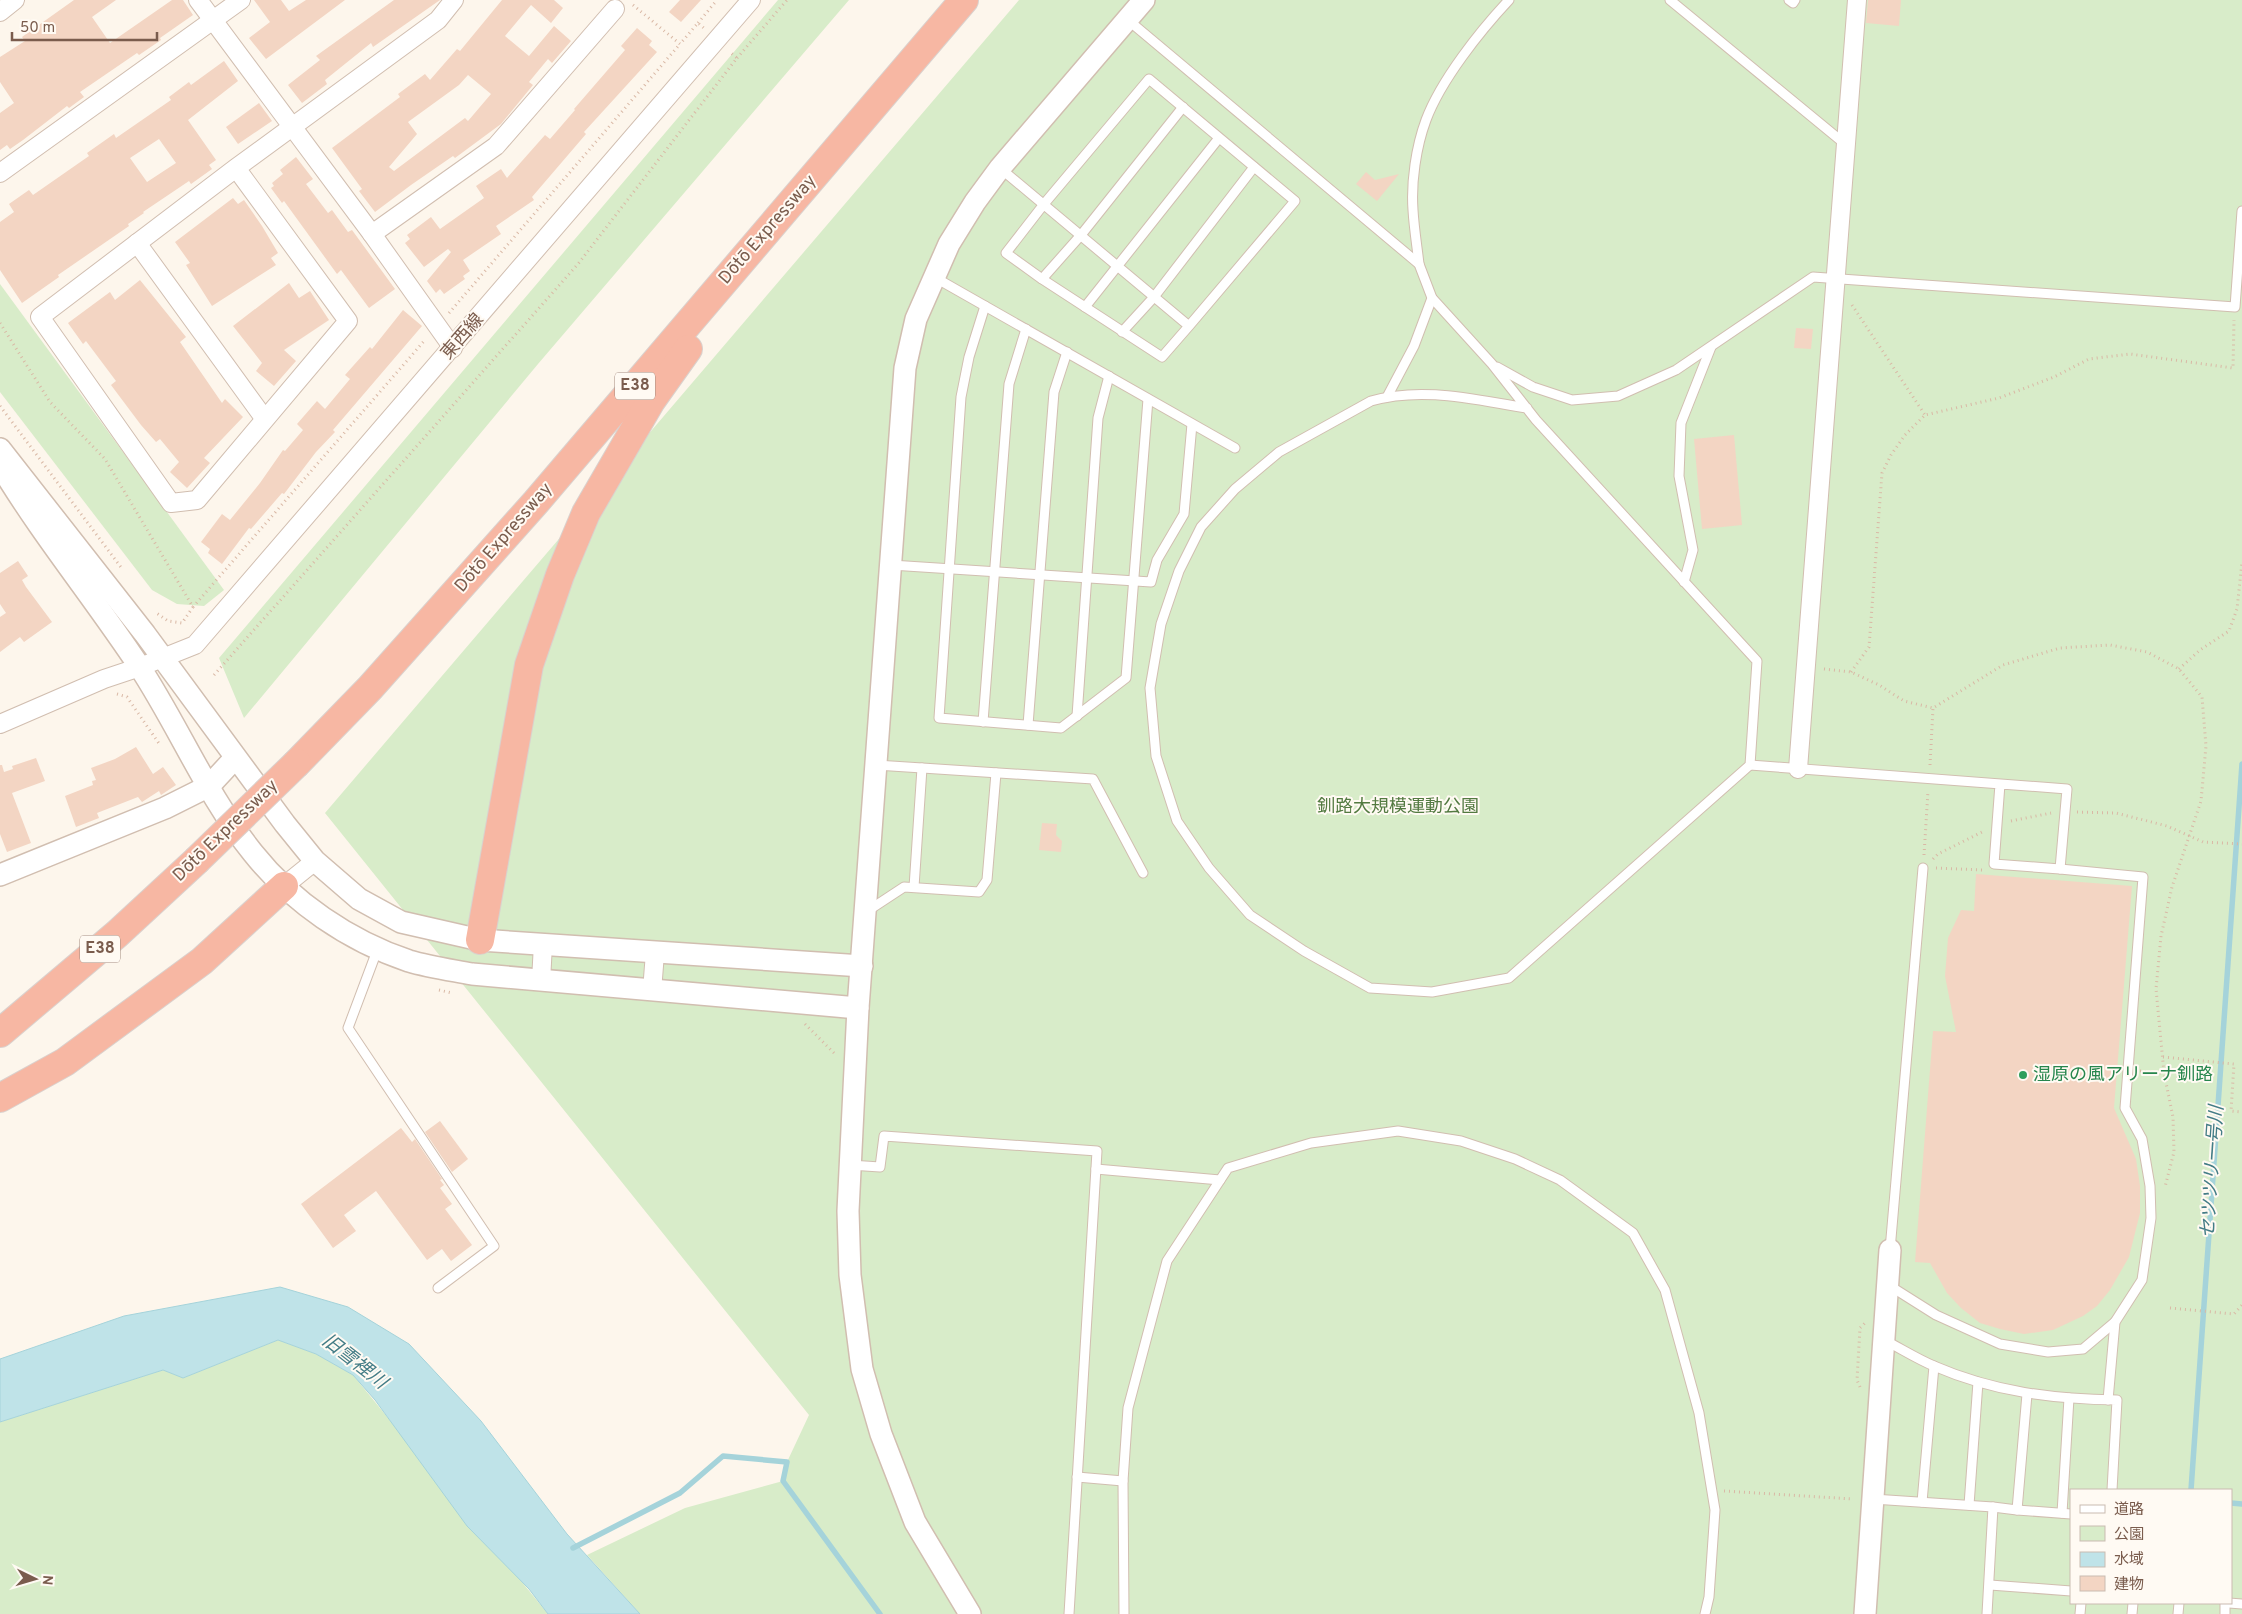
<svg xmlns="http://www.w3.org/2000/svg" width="2242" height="1614" viewBox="0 0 2242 1614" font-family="Overpass,'Noto Sans JP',sans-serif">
	<rect width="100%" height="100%" fill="#fdf6ec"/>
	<g fill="#d8ecc9" fill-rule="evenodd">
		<polygon points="778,0 849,0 538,364 244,718 219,658"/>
		<path d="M 1019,0 L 2242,0 L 2242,1614 L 640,1614 L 587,1555 L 685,1508 L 783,1481 L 787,1462 L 809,1415 L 325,813 ZM 2071,1490 L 2231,1490 L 2231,1603 L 2071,1603 Z"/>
		<polygon points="0,284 224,590 204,606 177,604 152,590 0,392"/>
		<polygon points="278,1340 316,1354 353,1375 548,1614 0,1614 0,1422 163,1370 183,1378"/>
	</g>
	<polygon fill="#bfe3e8" stroke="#a5d3da" points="280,1287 348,1307 409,1344 481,1421 567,1534 640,1614 548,1614 529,1589 467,1526 375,1400 353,1375 316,1354 278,1340 183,1378 163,1370 0,1422 0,1359 124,1316"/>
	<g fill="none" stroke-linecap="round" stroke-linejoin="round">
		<g stroke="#a5d3da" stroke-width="5.5">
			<polyline points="2191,1490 2242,764"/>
			<polyline points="2231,1503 2242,1504"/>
			<polyline points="573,1548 680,1493 723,1456 787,1462 783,1481 880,1614"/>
		</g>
	</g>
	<g fill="#f3d5c3" fill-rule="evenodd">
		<polygon points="74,0 116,0 92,17 110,43 172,0 183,0 193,15 160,38 161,40 139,55 137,53 80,92 84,97 69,108 67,106 23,140 10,149 7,145 0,150 0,113 14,103 0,82 0,57 25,41 22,37"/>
		<polygon points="254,0 281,0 289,11 306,0 345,0 266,59 249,38 270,22"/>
		<polygon points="394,0 440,0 373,47 371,43 325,80 327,84 302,103 288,85 320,60 316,56"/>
		<path d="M 502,0 L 554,0 L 563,8 L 551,23 L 531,5 L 505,36 L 529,56 L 554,26 L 571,41 L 552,63 L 548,59 L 529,82 L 533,85 L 501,124 L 455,158 L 453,156 L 411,185 L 375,212 L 359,191 L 362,189 L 332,148 L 400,97 L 398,94 L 425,74 L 430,80 L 457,49 L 460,51 ZM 468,75 L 491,94 L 468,121 L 465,118 L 394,171 L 389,167 L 417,134 L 408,122 L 459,85 Z"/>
		<polygon points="680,0 701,0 681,22 669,12"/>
		<polygon points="1868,0 1901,0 1899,26 1866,23"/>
		<polygon points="637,28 652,41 649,45 657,52 584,132 586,134 532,197 534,200 496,226 501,234 463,260 470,271 463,276 465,279 444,294 440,289 436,293 427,281 451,252 448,249 424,267 405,243 410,239 407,235 431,217 440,229 484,198 476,186 501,169 507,178 545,135 550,139 575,110 574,109 625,50 621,46"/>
		<path d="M 224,61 L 238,81 L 188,120 L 216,160 L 209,165 L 212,169 L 191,184 L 189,181 L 143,212 L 144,213 L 128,224 L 129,226 L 58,275 L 59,277 L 22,303 L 0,270 L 0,222 L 14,212 L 9,204 L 29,190 L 33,195 L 89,156 L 87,153 L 114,134 L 116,138 L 171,100 L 169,97 L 189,82 L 191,85 ZM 159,139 L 176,163 L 147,182 L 130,158 Z"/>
		<polygon points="259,103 272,121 238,144 226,127"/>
		<polygon points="296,157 313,179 306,184 328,213 332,210 348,232 352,230 395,289 369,308 341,270 337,274 284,201 282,203 271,188 274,186 272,183 283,174 280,170"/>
		<polygon points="1366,172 1375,180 1399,174 1377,201 1356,184"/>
		<polygon points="233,198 238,204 244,200 262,226 278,253 271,258 276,265 212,306 186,265 190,263 175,242"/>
		<polygon points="140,280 186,337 180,342 222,403 225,399 243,417 204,458 210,463 187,488 170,472 179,462 160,439 156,442 141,425 111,385 116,381 86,341 83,344 68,323 110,292 115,300"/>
		<polygon points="289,283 299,298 310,291 329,320 284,350 296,361 274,386 256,371 262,363 233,326"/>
		<polygon points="403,310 422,326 333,430 335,432 316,452 284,494 282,493 251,529 249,528 222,564 208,553 210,549 201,542 222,514 230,520 260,483 283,450 285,451 303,430 297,424 317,401 325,409 350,379 345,375 370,347 372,349"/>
		<polygon points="1796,328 1813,329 1811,349 1794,348"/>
		<polygon points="1734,435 1742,525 1702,529 1694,439"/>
		<polygon points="18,561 28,576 22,580 26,587 52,622 24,642 20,637 0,652 0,617 6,613 0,604 0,573"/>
		<polygon points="136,747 153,774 163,767 176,785 161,795 159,791 142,802 138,797 97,813 99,818 76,827 65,796 93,785 92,781 96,780 91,768 115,759"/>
		<polygon points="36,758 45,781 12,793 31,843 7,852 0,834 0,765 2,765 4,772 13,769 12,766"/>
		<polygon points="1042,823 1057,824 1056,835 1062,841 1061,852 1039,850"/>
		<polygon points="1976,874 2132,886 2114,1108 2136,1159 2140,1186 2140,1213 2129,1257 2110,1290 2097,1306 2083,1316 2053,1330 2024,1334 2000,1329 1980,1323 1961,1308 1947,1293 1930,1263 1915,1262 1933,1031 1956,1032 1945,976 1948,938 1961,910 1974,911"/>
		<polygon points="440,1121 468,1159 452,1172 425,1132"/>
		<polygon points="401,1128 412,1142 415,1139 442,1179 440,1180 444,1185 440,1188 452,1204 445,1209 472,1245 451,1261 442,1249 427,1260 376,1191 344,1215 356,1231 333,1248 301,1204"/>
	</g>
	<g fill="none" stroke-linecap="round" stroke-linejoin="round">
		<defs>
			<g id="service">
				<polyline points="1670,0 1845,144"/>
				<polyline points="1789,0 1793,3 1795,0"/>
				<path d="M 1128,20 L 1419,264 L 1432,298 L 1492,364 L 1536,420 L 1757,661 L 1750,765 L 1509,978 L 1432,992 L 1370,988 L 1304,951 L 1250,915 L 1209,868 L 1177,821 L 1156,756 L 1150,688 L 1161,624 L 1179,571 L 1201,527 L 1235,489 L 1279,452 L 1371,401 C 1423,386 1475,400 1527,408"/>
				<polyline points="1000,168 1189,326 1295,201 1149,79 1044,204 1006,253 1042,279 1162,357 1189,326"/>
				<path d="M 1419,264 C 1417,246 1414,228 1413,210 C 1411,182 1416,147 1426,120 C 1441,80 1480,31 1509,0"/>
				<polyline points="934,277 1235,448"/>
				<polyline points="1042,279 1081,235 1183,107"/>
				<polyline points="985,306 969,357 961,397 939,718 1061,728 1126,678 1148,399"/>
				<polyline points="1085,307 1219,138"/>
				<polyline points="1122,332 1154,297 1254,167"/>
				<polyline points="1497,367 1533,387 1572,400 1618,396 1676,370 1813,277 2235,307 2242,211"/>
				<polyline points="1387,397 1414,346 1432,298"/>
				<polyline points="891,565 1151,582 1157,560 1184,514 1192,424"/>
				<polyline points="1684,582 1693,550 1679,476 1681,423 1711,347"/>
				<polyline points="1077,716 1098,418 1109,376"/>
				<polyline points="983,722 1009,384 1026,329"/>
				<polyline points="1028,725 1054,392 1067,352"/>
				<polyline points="876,765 1093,779 1143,873"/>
				<polyline points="1750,765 2067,789 2060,869 1994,864 2000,784"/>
				<polyline points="2060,869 2143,877 2125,1108 2142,1139 2150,1186 2151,1218 2142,1280 2115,1322 2108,1400"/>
				<polyline points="914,887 922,768"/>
				<polyline points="866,912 904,887 979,892 987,880 996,773"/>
				<polyline points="378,948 348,1028 494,1246 438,1288"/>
				<polyline points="850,1165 880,1167 884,1136 1097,1151 1069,1614"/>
				<polyline points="1096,1169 1220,1180"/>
				<polyline points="1890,1250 1923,868"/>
				<polyline points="1890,1286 1936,1315 2000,1344 2048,1352 2083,1349 2115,1322"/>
				<path d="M 1884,1340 C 1900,1348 1917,1359 1934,1366 C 1994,1392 2053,1399 2117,1400 L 2112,1490"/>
				<polyline points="1077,1477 1123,1481"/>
				<polyline points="1873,1499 1993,1507 1987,1614"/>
				<polyline points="1922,1502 1934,1366"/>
				<polyline points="1969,1505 1978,1382"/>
				<polyline points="1993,1507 2017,1510 2027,1394"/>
				<polyline points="2017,1510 2071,1514"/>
				<polyline points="2062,1513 2069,1398"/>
				<polyline points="1990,1585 2071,1591"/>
				<polyline points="2229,1603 2242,1604"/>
				<polyline points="1124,1614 1123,1481 1128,1408 1167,1261 1228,1168 1311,1143 1398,1131 1461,1141 1515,1159 1560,1180 1633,1233 1665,1290 1699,1413 1715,1510 1709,1597 1705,1614"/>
				<polyline points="2080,1614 2081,1603"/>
				<polyline points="2132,1614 2133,1603"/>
				<polyline points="2178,1614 2179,1603"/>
				<polyline points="2225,1614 2225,1603"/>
			</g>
			<g id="minor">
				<polyline points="198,0 372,234 453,348"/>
				<polyline points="0,12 15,0"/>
				<polyline points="236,168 348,321 197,500 171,503 40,317 236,168 438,20 454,0"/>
				<polyline points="0,173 241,0"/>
				<polyline points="372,234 496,146 615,9"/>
				<polyline points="137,243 264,418"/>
				<polyline points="0,724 104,679 140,667 195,645 751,0"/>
				<polyline points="1798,769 1857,0"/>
				<polyline points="284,886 315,861"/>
				<polyline points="541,981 543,944"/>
				<polyline points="652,991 655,953"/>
			</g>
			<g id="tertiary">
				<polyline points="0,449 145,634 285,824 315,861 359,899 401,922 480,940 862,966"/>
				<path d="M 0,465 C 42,535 94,598 139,666 C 179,727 207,796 253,853 C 292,902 349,941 409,961 C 429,967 451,970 472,974 L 858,1008"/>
				<polyline points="0,875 165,808 209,786 235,758"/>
				<polyline points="970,1614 915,1522 881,1434 862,1369 850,1275 848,1211 858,1008 905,368 916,319 949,244 975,202 1000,168 1144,0"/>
				<polyline points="1865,1614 1890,1250"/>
			</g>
			<g id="motorway">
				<polyline points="297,763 370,688 536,502 964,0"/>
				<polyline points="480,940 529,665 560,575 586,513 651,401 688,349"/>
				<polyline points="0,1033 117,934 196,861"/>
				<polyline points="0,1098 65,1062 202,961 284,886"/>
			</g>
		</defs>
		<use href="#service" stroke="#d1beb0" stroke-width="11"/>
		<use href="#minor" stroke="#d1beb0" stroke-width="20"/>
		<use href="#tertiary" stroke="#d1beb0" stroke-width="24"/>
		<use href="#motorway" stroke="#dad1cd" stroke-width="30"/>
		<g stroke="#d9b8a5" stroke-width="3" stroke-dasharray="1 4" stroke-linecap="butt">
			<polyline points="633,5 680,44 698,23 705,29"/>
			<polyline points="698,23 717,0"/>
			<polyline points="737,58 787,0"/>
			<polyline points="1852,305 1925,415"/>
			<polyline points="449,313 680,44"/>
			<polyline points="0,323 50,402 105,459 193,607 182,623 168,621 155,612"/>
			<polyline points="0,406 123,570"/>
			<polyline points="193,607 425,340"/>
			<polyline points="1824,669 1851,672 1879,685 1904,701 1933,708 2003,665 2060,648 2110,645 2147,652 2179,669 2202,697 2206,746 2201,801 2172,887 2161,936 2156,989 2164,1073 2173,1117 2174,1152 2165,1187"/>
			<polyline points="2179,669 2200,650 2229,631 2237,609 2242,562"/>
			<polyline points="1851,672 1869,647 1882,473 1891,455 1905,435 1925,415 1999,398 2054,377 2089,359 2130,354 2233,368 2234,320"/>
			<polyline points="214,675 578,264 737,58 730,52"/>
			<polyline points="117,694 127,697 160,745"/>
			<polyline points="1930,765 1933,708"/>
			<polyline points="2077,812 2116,813 2167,826 2203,842 2242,844"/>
			<polyline points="2011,821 2051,813"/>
			<polyline points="1924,855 1928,791"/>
			<polyline points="1933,859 1938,854 1984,831"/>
			<polyline points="1936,868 1982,870"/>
			<polyline points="439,990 452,993"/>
			<polyline points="805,1024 836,1055"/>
			<polyline points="2163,1057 2234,1064 2231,1111 2242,1112"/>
			<polyline points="2140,1071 2164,1073"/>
			<polyline points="2170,1308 2234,1314 2242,1305"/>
			<polyline points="1860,1387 1857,1380 1860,1328 1865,1323"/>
			<polyline points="1724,1491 1853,1499"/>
		</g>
		<use href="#service" stroke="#fff" stroke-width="9"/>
		<use href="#minor" stroke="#fff" stroke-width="18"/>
		<use href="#tertiary" stroke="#fff" stroke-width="21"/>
		<use href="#motorway" stroke="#f7b7a3" stroke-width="28"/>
		<defs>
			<polyline id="motorway-bridge" points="196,861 297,763"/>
		</defs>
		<use href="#motorway-bridge" stroke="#dad1cd" stroke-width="30" stroke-linecap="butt"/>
		<use href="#motorway-bridge" stroke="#f7b7a3" stroke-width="28"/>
	</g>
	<circle fill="#2e9e5b" stroke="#fffaf3" stroke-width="2" cx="2023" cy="1075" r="5"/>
	<g text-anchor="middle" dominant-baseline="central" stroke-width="4" stroke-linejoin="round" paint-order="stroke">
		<g fill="#fffaf3" stroke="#a28b7f" stroke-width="1">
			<rect x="615" y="372.5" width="40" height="27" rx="4"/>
			<rect x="80" y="935.5" width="40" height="27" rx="4"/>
		</g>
		<g font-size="16" font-weight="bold" fill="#7a5c4d">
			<text x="635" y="386">E38</text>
			<text x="100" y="949">E38</text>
		</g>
		<g font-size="18" fill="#7a5c4d" stroke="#fffaf3">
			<text transform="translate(768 230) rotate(-49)">Dōtō Expressway</text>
			<text transform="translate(463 337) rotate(-49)">東西線</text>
			<text transform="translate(504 538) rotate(-49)">Dōtō Expressway</text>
			<text transform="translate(226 831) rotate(-44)">Dōtō Expressway</text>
		</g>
		<g font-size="18" fill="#537a41" stroke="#fffaf3">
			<text x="1398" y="807">釧路大規模運動公園</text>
		</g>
		<g font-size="18" fill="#27864d" stroke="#fffaf3" text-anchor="start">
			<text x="2033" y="1075">湿原の風アリーナ釧路</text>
		</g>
		<g font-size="19" font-style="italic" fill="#437c86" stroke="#fffaf3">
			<text transform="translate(2213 1172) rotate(-86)">セツツリ一号川</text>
			<text transform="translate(354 1362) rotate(38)">旧雪裡川</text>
		</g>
	</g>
	<rect x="2070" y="1489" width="162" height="115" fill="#fffaf3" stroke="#cabbb1"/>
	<rect x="2080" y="1505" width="25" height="8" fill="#ffffff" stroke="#cabbb1"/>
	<text x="2114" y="1514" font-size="15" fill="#7a5c4d">道路</text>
	<rect x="2080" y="1526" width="25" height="15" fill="#d8ecc9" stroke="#cabbb1"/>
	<text x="2114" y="1539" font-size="15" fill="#7a5c4d">公園</text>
	<rect x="2080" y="1552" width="25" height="15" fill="#bfe3e8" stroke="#cabbb1"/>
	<text x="2114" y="1564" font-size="15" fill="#7a5c4d">水域</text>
	<rect x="2080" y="1576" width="25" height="15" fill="#f3d5c3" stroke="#cabbb1"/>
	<text x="2114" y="1589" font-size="15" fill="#7a5c4d">建物</text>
	<g transform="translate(35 1579) rotate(95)" stroke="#fffaf3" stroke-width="4" paint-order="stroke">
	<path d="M0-4L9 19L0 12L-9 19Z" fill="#7a5c4d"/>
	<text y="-8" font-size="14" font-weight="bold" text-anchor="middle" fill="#7a5c4d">N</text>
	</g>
	<path d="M12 32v8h145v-8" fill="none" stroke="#7a5c4d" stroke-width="2.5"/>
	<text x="20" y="32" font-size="15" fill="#7a5c4d" stroke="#fffaf3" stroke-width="4" paint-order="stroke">50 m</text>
</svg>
